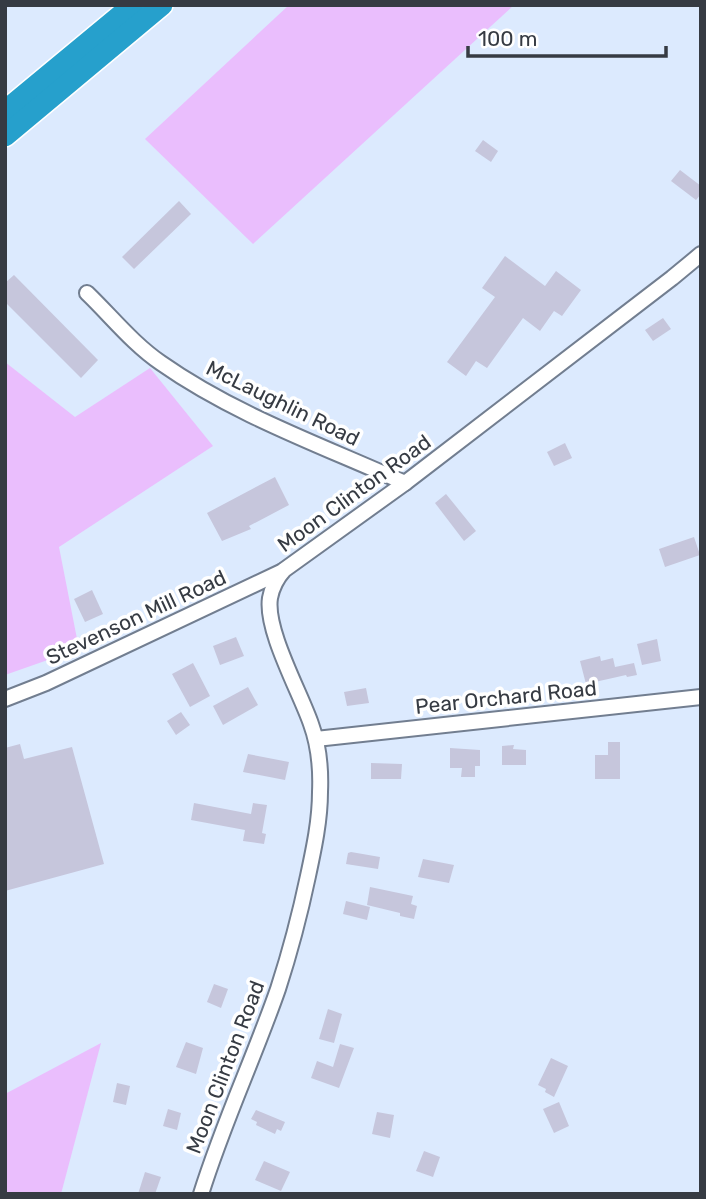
<svg xmlns="http://www.w3.org/2000/svg" width="706" height="1199" viewBox="0 0 706 1199" font-family="Rubik,sans-serif">
	<rect width="100%" height="100%" fill="#dceafe"/>
	<g fill="#eabefd">
		<polygon points="289,5 514,5 253,244 145,139"/>
		<polygon points="5,362 75,417 150,368 213,446 59,547 79,649 5,675"/>
		<polygon points="101,1043 61,1194 5,1194 5,1094"/>
	</g>
	<g fill="#c6c6dc">
		<polygon points="483,140 498,151 491,162 475,151"/>
		<polygon points="680,170 701,186 701,194 696,200 671,181"/>
		<polygon points="179,201 191,214 134,269 122,257"/>
		<polygon points="505,256 545,286 556,271 581,290 562,316 554,311 540,331 523,318 487,368 476,361 466,376 447,362 495,297 482,288"/>
		<polygon points="14,275 98,360 81,378 5,302 5,283"/>
		<polygon points="663,318 671,329 653,341 645,330"/>
		<polygon points="565,443 572,458 554,466 547,452"/>
		<polygon points="275,477 289,505 249,526 251,529 222,541 207,513"/>
		<polygon points="446,494 476,531 464,541 435,503"/>
		<polygon points="694,537 700,555 665,567 659,549"/>
		<polygon points="92,590 103,614 85,622 74,599"/>
		<polygon points="236,637 244,656 220,665 213,646"/>
		<polygon points="657,639 661,661 642,665 637,644"/>
		<polygon points="600,656 601,661 613,658 615,667 634,663 637,675 627,677 626,675 586,684 580,661"/>
		<polygon points="193,663 210,696 190,707 172,674"/>
		<polygon points="248,687 258,705 223,725 213,706"/>
		<polygon points="366,688 369,703 347,706 344,692"/>
		<polygon points="181,712 190,725 176,735 167,721"/>
		<polygon points="608,742 620,742 620,779 595,779 595,755 608,755"/>
		<polygon points="20,744 24,759 72,747 104,864 5,891 5,748"/>
		<polygon points="514,745 513,749 526,750 526,765 502,765 502,746"/>
		<polygon points="450,748 480,750 480,766 475,766 475,777 461,777 462,768 450,768"/>
		<polygon points="248,754 289,762 285,780 243,772"/>
		<polygon points="371,763 402,764 401,779 371,779"/>
		<polygon points="194,803 251,814 253,803 267,805 262,833 266,834 264,844 243,841 245,830 191,820"/>
		<polygon points="351,852 380,857 378,869 346,864 348,853"/>
		<polygon points="423,859 454,865 449,883 418,877"/>
		<polygon points="370,887 413,896 411,904 417,906 414,919 400,916 400,913 367,905"/>
		<polygon points="346,901 370,907 367,920 343,914"/>
		<polygon points="214,984 228,989 221,1008 207,1002"/>
		<polygon points="328,1009 342,1014 334,1043 319,1039"/>
		<polygon points="186,1042 203,1048 196,1074 176,1067"/>
		<polygon points="340,1044 354,1048 339,1088 311,1078 317,1061 333,1067"/>
		<polygon points="551,1058 568,1066 554,1097 545,1092 546,1089 538,1085"/>
		<polygon points="117,1083 130,1086 126,1105 113,1102"/>
		<polygon points="559,1102 569,1126 554,1133 543,1109"/>
		<polygon points="168,1109 181,1113 177,1130 163,1126"/>
		<polygon points="256,1110 285,1122 281,1131 277,1129 275,1134 256,1125 257,1122 251,1119"/>
		<polygon points="377,1112 394,1115 390,1138 372,1134"/>
		<polygon points="424,1151 440,1157 433,1177 416,1171"/>
		<polygon points="264,1161 290,1172 281,1191 255,1180"/>
		<polygon points="145,1172 161,1177 155,1194 138,1194"/>
	</g>
	<g fill="none" stroke-linecap="round" stroke-linejoin="round">
		<defs>
			<g id="minor">
				<path d="M 87,293 C 111,316 133,344 161,363 C 235,415 323,446 405,483"/>
				<polyline points="5,699 46,683 283,571"/>
				<polyline points="316,739 701,697"/>
				<path d="M 201,1194 C 223,1123 254,1058 278,989 C 290,952 300,914 308,876 C 314,848 320,820 320,792 C 321,769 319,746 311,724 C 300,692 265,630 270,598 C 272,587 277,578 284,570 L 405,483 L 672,278 L 701,254"/>
			</g>
			<g id="highway">
				<polyline points="5,111 133,5"/>
				<polyline points="5,136 162,5"/>
			</g>
		</defs>
		<use href="#minor" stroke="#727e90" stroke-width="18"/>
		<use href="#highway" stroke="#fff" stroke-width="24"/>
		<use href="#minor" stroke="#fff" stroke-width="14"/>
		<use href="#highway" stroke="#26a0cc" stroke-width="21"/>
	</g>
	<g text-anchor="middle" dominant-baseline="central" stroke-width="7" stroke-linejoin="round" paint-order="stroke">
		<g font-size="21" fill="#363b43" stroke="#fff">
			<text transform="translate(283 403) rotate(26)">McLaughlin Road</text>
			<text transform="translate(354 493) rotate(-36)">Moon Clinton Road</text>
			<text transform="translate(136 617) rotate(-25)">Stevenson Mill Road</text>
			<text transform="translate(506 697) rotate(-6)">Pear Orchard Road</text>
			<text transform="translate(225 1067) rotate(-69)">Moon Clinton Road</text>
		</g>
	</g>
	<rect width="706" height="1199" fill="none" stroke="#363b43" stroke-width="14"/>
	<path d="M468 46v10h198v-10" fill="none" stroke="#363b43" stroke-width="3.5"/>
	<text x="478" y="46" font-size="21" fill="#363b43" stroke="#ffffff" stroke-width="5" paint-order="stroke">100 m</text>
</svg>
